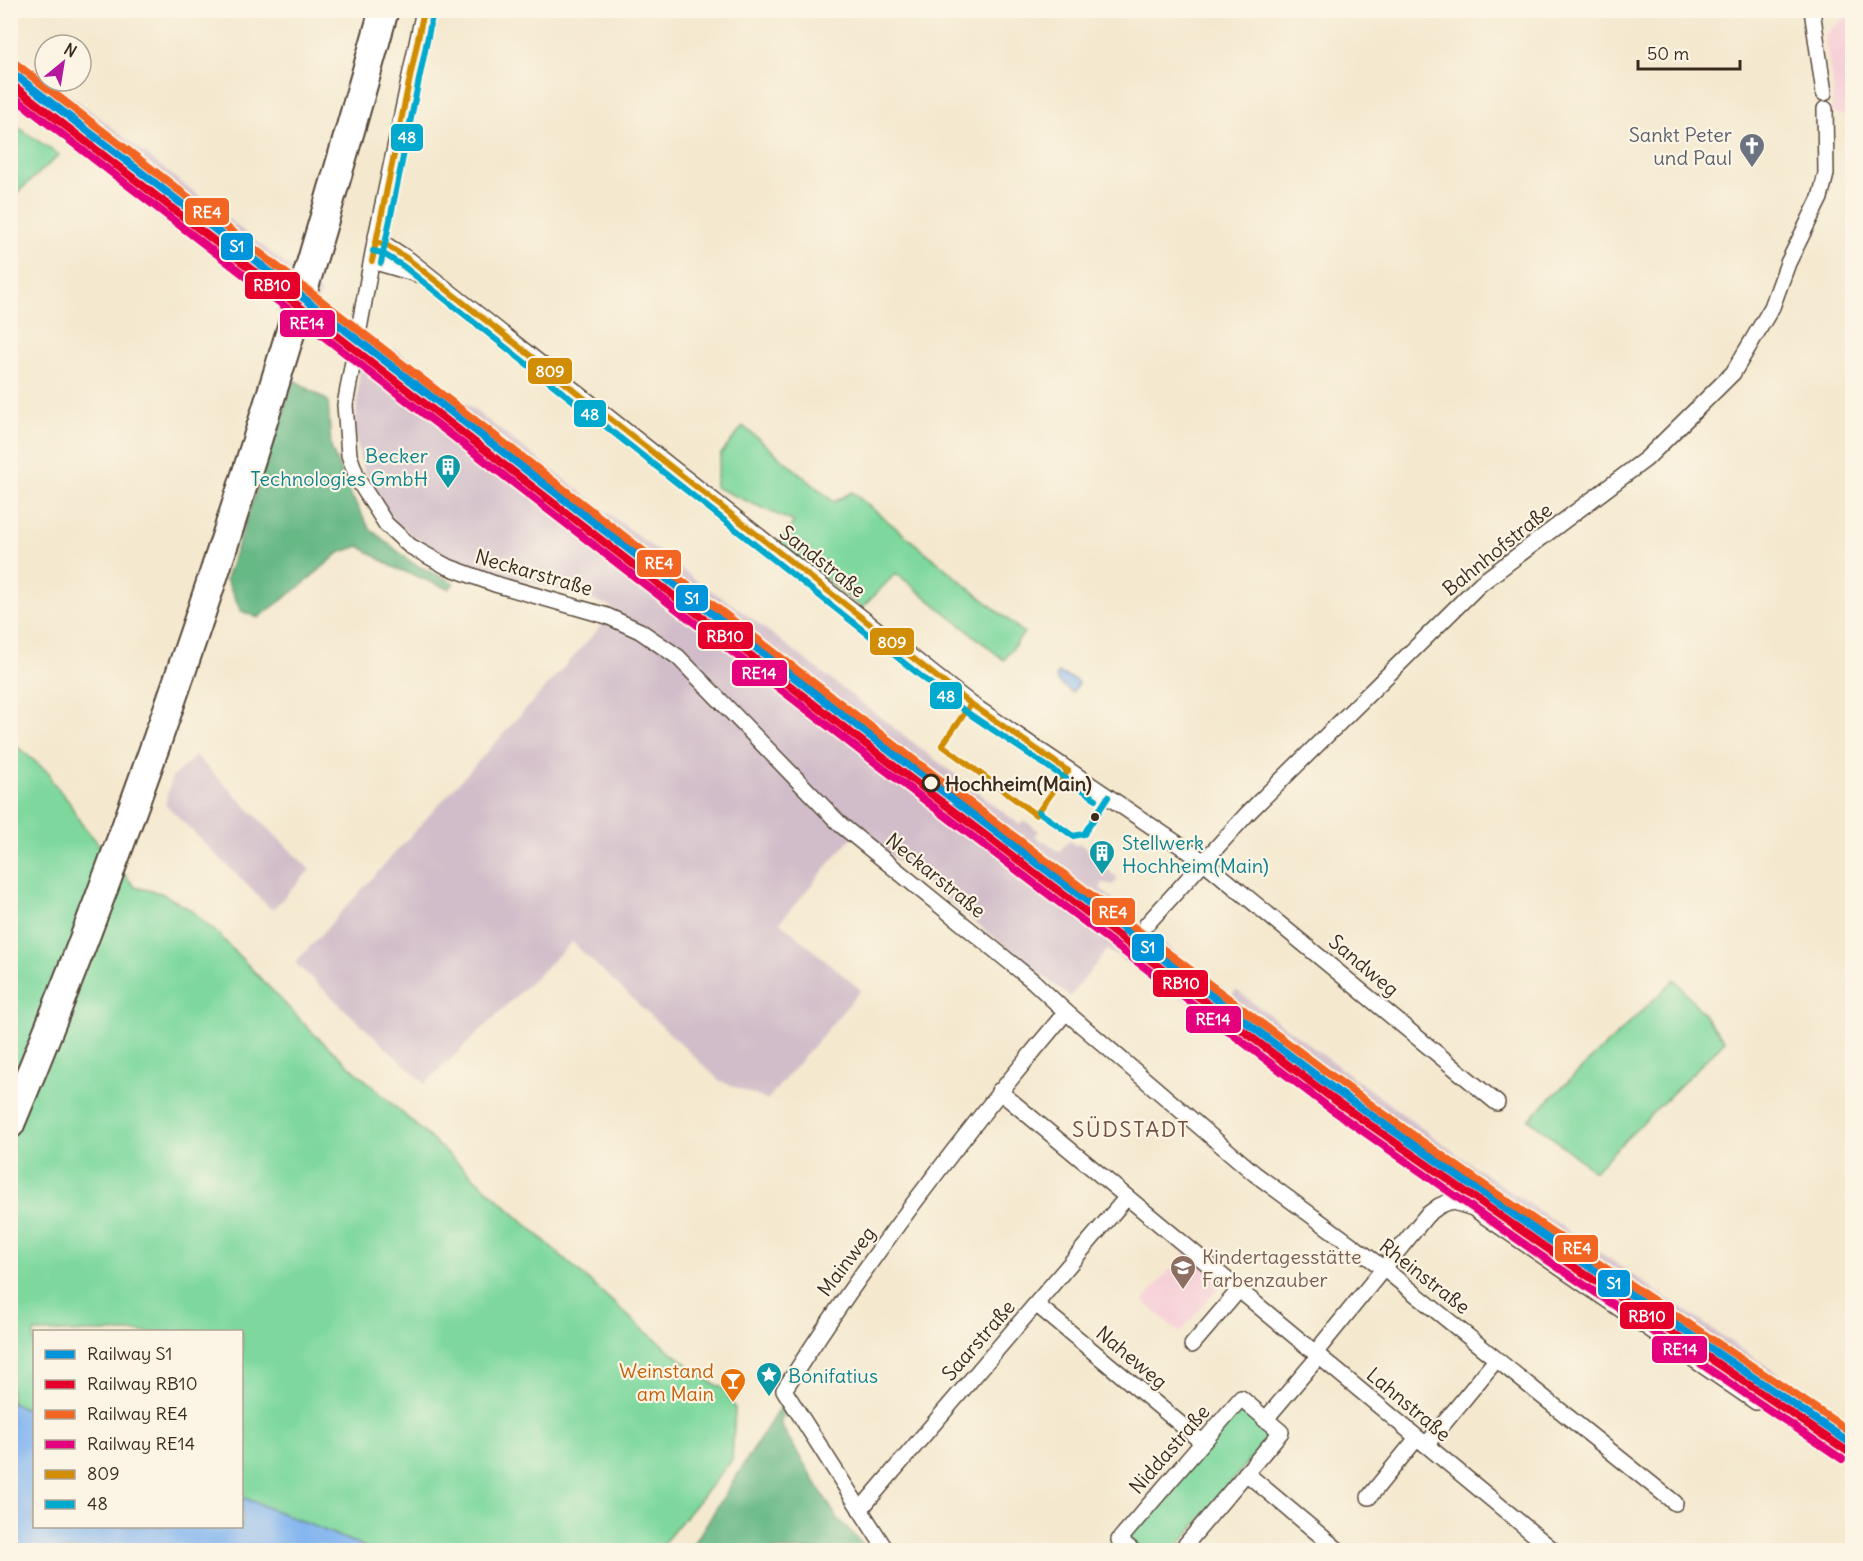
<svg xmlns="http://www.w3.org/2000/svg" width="1863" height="1561" viewBox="0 0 1863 1561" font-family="Delius,sans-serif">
	<rect width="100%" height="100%" fill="#fcf5e5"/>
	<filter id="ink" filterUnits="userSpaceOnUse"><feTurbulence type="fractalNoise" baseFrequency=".0167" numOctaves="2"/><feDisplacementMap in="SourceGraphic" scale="12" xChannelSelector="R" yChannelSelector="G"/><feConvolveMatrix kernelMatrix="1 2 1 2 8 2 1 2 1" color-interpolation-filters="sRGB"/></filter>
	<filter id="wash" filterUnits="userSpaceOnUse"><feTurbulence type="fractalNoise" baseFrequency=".008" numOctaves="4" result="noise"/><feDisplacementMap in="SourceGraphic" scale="24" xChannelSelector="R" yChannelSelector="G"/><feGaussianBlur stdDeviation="1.35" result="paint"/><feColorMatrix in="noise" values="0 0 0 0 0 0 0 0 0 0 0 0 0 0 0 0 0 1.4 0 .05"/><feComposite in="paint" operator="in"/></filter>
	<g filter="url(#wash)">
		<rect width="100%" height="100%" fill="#f4e9cf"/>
		<g fill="#f6cfd7">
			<polygon points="1851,11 1852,11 1852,117 1831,113 1833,86 1824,36"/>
			<polygon points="1187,1250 1223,1282 1180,1333 1143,1301"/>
		</g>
		<g fill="#d1bdc9">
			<polygon points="10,51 45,77 45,81 49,81 78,101 321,292 312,324 48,125 11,83"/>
			<polygon points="394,348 694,579 746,614 1019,824 1025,821 1039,831 1035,836 1043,842 1045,841 1059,852 1069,840 1076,846 1079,843 1089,850 1094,859 1118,878 1113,885 1103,883 1100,888 1150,933 1232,996 1236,990 1466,1161 1784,1378 1768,1396 1444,1176 1289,1065 1107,950 1070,997 858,830 780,922 861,990 767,1100 720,1081 572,942 425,1084 295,963 614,612 608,605 453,560 412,536 391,517 373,491 361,463 355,434 360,362 384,379"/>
			<polygon points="196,756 310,870 272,910 165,804 172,777"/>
		</g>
		<g fill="#7ed89e" stroke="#5c815e" stroke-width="1.5">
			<polygon points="10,118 19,128 59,155 11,198"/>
			<polygon points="743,426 834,502 852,492 1024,633 1004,660 896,573 862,608 779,542 794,522 715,487 721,454"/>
			<polygon points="10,741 50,774 51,780 69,802 80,822 135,887 161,893 188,908 219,935 313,1033 645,1331 709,1381 724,1389 735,1408 732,1460 658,1550 372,1550 242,1497 242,1332 34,1332 34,1412 11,1402"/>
			<polygon points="1675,979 1725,1041 1594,1171 1529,1119"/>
			<polygon points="1239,1406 1271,1434 1175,1550 1144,1550 1128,1537"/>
		</g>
		<g fill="#66b885" stroke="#507152" stroke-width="1.5">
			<polygon points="294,380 328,401 331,447 347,488 370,529 414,564 454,583 449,589 393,567 359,546 339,553 302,585 258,618 241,611 226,579"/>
			<polygon points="782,1404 787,1411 780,1421 786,1434 837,1518 869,1550 690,1550"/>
		</g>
		<g fill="#83b5ef" stroke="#5f7086" stroke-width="1.5">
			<polygon points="1059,673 1076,680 1079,684 1072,692 1058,682 1056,677"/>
			<polygon points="10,1402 34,1412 34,1526 242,1526 242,1497 372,1550 11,1550"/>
		</g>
	</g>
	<g filter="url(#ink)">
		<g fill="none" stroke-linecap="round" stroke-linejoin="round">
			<defs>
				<g id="street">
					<polyline points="424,10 375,242 345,405 349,455 358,480 386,524 410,546 446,566 495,584 607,616 640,631 678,657 841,825 1033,981 1066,1012 1255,1174 1383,1268 1675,1503"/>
					<polyline points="1812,10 1824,93"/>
					<polyline points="375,242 386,245 408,259 971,704 1203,861 1497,1103"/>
					<polyline points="372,261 424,276"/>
					<polyline points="1147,924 1247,814 1480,584 1646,459 1733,373 1772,307 1788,263 1820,198 1826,174 1825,109"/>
					<polyline points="999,1091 1553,1550"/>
					<polyline points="1036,1304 1202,1442"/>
					<polyline points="1192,1345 1239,1290"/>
					<polyline points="1315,1353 1427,1215 1439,1206 1451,1201 1473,1208 1756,1402"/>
					<polyline points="1265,1420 1319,1356"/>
					<polyline points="1426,1445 1496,1360"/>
					<polyline points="1246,1473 1338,1550"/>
					<polyline points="1369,1497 1417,1438"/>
					<polyline points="860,1510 1127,1197"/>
					<path d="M 886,1550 L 784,1390 C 868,1258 965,1132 1066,1012"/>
					<polyline points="1132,1550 1119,1540 1241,1398 1281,1432 1181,1550"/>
				</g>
				<path id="highway" d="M 10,1124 C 161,763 279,387 384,10"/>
			</defs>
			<use href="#street" stroke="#574739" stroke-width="18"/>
			<use href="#highway" stroke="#574739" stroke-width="32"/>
			<use href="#street" stroke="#fff" stroke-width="15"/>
			<use href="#highway" stroke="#fff" stroke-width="28"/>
			<defs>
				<g id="bus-1">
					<polyline points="375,242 386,245 408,259 971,704 1068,771"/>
					<polyline points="372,261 424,10"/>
					<polyline points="971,704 942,745 1036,815 1068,771"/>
				</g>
				<g id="bus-2">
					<polyline points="373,251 382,253 403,266 965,711 1096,799"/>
					<polyline points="381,263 433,12"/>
					<polyline points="1039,812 1073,836 1084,834 1108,797"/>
				</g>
			</defs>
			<use href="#bus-1" stroke="#fcf5e5" stroke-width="10"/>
			<use href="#bus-2" stroke="#fcf5e5" stroke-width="10"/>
			<use href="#bus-1" stroke="#d18d06" stroke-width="6"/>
			<use href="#bus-2" stroke="#00a9ce" stroke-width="6"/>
			<defs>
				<polyline id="rail-1" points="10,71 887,749 1338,1092 1550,1240 1852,1444"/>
				<polyline id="rail-2" points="10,83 881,756 1333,1099 1545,1247 1847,1451"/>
				<path id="rail-3" d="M 16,64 C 456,404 893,750 1340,1082 C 1506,1205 1681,1318 1852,1433"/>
				<polyline id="rail-4" points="10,94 876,763 1327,1106 1540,1255 1842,1459"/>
			</defs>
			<use href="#rail-1" stroke="#fcf5e5" stroke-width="12"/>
			<use href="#rail-2" stroke="#fcf5e5" stroke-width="12"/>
			<use href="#rail-3" stroke="#fcf5e5" stroke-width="12"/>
			<use href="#rail-4" stroke="#fcf5e5" stroke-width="12"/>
			<use href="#rail-1" stroke="#0095da" stroke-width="8"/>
			<use href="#rail-2" stroke="#e4002b" stroke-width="8"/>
			<use href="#rail-3" stroke="#f26522" stroke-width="8"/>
			<use href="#rail-4" stroke="#e5007d" stroke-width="8"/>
		</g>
	</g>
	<defs>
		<symbol id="church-pin" viewBox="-11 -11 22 30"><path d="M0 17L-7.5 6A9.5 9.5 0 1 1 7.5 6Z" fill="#6b7280" stroke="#fcf5e5"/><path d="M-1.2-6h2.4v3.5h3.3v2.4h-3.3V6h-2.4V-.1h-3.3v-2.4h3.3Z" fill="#fff"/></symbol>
		<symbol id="building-pin" viewBox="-11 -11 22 30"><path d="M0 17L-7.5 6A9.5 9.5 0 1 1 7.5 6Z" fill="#0f9aa8" stroke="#fcf5e5"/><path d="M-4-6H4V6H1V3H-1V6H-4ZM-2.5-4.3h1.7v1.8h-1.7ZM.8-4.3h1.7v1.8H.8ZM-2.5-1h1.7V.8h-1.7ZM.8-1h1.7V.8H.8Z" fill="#fff"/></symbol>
		<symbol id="school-pin" viewBox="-11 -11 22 30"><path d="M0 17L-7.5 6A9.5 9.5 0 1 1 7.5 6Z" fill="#8d6e63" stroke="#fcf5e5"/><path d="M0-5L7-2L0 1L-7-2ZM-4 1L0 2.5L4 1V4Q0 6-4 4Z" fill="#fff"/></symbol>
		<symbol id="sight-pin" viewBox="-11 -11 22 30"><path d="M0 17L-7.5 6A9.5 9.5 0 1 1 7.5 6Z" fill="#0f9aa8" stroke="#fcf5e5"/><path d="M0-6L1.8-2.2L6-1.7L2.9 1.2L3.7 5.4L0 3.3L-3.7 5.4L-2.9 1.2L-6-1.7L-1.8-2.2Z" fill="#fff"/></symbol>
		<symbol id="bar-pin" viewBox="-11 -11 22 30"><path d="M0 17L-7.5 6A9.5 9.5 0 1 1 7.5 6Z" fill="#e8710a" stroke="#fcf5e5"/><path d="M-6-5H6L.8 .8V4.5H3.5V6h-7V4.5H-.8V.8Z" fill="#fff"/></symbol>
	</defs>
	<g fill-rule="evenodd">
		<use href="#church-pin" x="1737" y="131" width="30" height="40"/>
		<use href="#building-pin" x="433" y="452" width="30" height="40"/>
		<use href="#building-pin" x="1087" y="838" width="30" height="40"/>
		<use href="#school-pin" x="1168" y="1253" width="30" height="40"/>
		<use href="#sight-pin" x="754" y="1360" width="30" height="40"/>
		<use href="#bar-pin" x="718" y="1366" width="30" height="40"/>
	</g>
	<circle fill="#fcf5e5" stroke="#3b2a1e" stroke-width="3" cx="931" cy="783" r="8"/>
	<circle fill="#3b2a1e" stroke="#fcf5e5" stroke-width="2" cx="1095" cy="817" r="5"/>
	<g text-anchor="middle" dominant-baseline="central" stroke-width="4.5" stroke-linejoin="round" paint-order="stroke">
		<g font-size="20" fill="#5b616d" stroke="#fcf5e5" text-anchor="end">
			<text x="1732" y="134">Sankt Peter<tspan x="1732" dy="23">und Paul</tspan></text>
		</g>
		<g font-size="20" fill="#0d838f" stroke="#fcf5e5" text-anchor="start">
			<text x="428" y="455" text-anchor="end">Becker<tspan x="428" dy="23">Technologies GmbH</tspan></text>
			<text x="1122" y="842">Stellwerk<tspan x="1122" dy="23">Hochheim(Main)</tspan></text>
			<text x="788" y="1375">Bonifatius</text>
		</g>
		<g font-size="20" fill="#3b2a1e" stroke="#fcf5e5">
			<text transform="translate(1497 549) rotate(-39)">Bahnhofstraße</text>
			<text transform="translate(823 561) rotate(38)">Sandstraße</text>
			<text transform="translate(534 572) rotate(16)">Neckarstraße</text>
			<text transform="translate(936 875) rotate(39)">Neckarstraße</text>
			<text transform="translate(1364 965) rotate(40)">Sandweg</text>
			<text transform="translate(846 1261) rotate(-53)">Mainweg</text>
			<text transform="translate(1425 1276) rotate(38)">Rheinstraße</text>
			<text transform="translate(978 1340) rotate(-49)">Saarstraße</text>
			<text transform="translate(1132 1357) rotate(40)">Naheweg</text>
			<text transform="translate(1409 1404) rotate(40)">Lahnstraße</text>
			<text transform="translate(1169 1449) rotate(-49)">Niddastraße</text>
		</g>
		<g font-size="20" font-weight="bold" fill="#3b2a1e" stroke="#fcf5e5" text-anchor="start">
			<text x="945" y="783">Hochheim(Main)</text>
		</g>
		<g font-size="20" fill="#785e54" stroke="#fcf5e5" text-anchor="start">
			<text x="1202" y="1256">Kindertagesstätte<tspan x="1202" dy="23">Farbenzauber</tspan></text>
		</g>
		<g font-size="20" fill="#c56008" stroke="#fcf5e5" text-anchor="end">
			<text x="714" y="1370">Weinstand<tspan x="714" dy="23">am Main</tspan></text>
		</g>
		<g font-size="22" letter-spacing="1.5" fill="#715043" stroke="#fcf5e5">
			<text x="1131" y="1129">SÜDSTADT</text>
		</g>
	</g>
	<g stroke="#fcf5e5" stroke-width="2">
		<rect x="390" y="123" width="34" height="29" rx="6" fill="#00a9ce"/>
		<rect x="184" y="197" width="46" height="29" rx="6" fill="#f26522"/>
		<rect x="220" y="232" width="34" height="29" rx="6" fill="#0095da"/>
		<rect x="244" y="271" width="57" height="29" rx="6" fill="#e4002b"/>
		<rect x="279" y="309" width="57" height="29" rx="6" fill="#e5007d"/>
		<rect x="527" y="357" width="46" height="28" rx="6" fill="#d18d06"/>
		<rect x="573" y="399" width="34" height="29" rx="6" fill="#00a9ce"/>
		<rect x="636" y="549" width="46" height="29" rx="6" fill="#f26522"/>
		<rect x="675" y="584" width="34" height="28" rx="6" fill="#0095da"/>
		<rect x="697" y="621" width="57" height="29" rx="6" fill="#e4002b"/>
		<rect x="869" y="627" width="46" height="29" rx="6" fill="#d18d06"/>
		<rect x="731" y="659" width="57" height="28" rx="6" fill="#e5007d"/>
		<rect x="929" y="681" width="34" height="29" rx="6" fill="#00a9ce"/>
		<rect x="1091" y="897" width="45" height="29" rx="6" fill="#f26522"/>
		<rect x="1131" y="933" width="34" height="29" rx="6" fill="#0095da"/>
		<rect x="1152" y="969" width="57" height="29" rx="6" fill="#e4002b"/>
		<rect x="1185" y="1005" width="57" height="29" rx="6" fill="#e5007d"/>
		<rect x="1554" y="1234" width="45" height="29" rx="6" fill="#f26522"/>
		<rect x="1597" y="1269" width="34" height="29" rx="6" fill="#0095da"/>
		<rect x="1619" y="1301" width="56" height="29" rx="6" fill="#e4002b"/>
		<rect x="1651" y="1335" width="57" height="29" rx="6" fill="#e5007d"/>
	</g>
	<g font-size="16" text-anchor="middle" font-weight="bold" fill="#fff">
		<text x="407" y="143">48</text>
		<text x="207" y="218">RE4</text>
		<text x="237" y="252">S1</text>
		<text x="272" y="291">RB10</text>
		<text x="307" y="329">RE14</text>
		<text x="550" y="377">809</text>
		<text x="590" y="420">48</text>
		<text x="659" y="569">RE4</text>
		<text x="692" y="604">S1</text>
		<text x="725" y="642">RB10</text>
		<text x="892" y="648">809</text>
		<text x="759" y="679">RE14</text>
		<text x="946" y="702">48</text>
		<text x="1113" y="918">RE4</text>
		<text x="1148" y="953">S1</text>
		<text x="1181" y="989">RB10</text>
		<text x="1213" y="1025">RE14</text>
		<text x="1577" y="1254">RE4</text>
		<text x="1614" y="1289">S1</text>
		<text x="1647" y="1322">RB10</text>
		<text x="1680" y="1355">RE14</text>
	</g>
	<rect width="1863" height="1561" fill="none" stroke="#fcf5e5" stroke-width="36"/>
	<rect x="33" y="1330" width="210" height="198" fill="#fcf5e5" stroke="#afa495" stroke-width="1.5"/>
	<rect x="45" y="1350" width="30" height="9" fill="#0095da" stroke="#afa495" stroke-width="1.5"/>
	<text x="87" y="1360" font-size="18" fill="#3b2a1e">Railway S1</text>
	<rect x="45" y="1380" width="30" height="9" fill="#e4002b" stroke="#afa495" stroke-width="1.5"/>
	<text x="87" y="1390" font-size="18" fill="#3b2a1e">Railway RB10</text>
	<rect x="45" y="1410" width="30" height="9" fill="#f26522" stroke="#afa495" stroke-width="1.5"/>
	<text x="87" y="1420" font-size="18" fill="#3b2a1e">Railway RE4</text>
	<rect x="45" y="1440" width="30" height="9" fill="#e5007d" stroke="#afa495" stroke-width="1.5"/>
	<text x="87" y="1450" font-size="18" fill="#3b2a1e">Railway RE14</text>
	<rect x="45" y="1470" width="30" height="9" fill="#d18d06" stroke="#afa495" stroke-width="1.5"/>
	<text x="87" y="1480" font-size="18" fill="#3b2a1e">809</text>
	<rect x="45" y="1500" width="30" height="9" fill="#00a9ce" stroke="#afa495" stroke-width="1.5"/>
	<text x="87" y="1510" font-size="18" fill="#3b2a1e">48</text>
	<g transform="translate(63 63) rotate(30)"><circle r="28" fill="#fcf5e5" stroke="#afa495" stroke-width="1.5"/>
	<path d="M0-4.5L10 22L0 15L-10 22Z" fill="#b5179e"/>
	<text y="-9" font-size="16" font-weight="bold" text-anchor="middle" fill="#3b2a1e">N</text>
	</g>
	<path d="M1638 60v9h102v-9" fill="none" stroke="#3b2a1e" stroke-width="3"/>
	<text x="1647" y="60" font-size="18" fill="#3b2a1e" stroke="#fcf5e5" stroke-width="4.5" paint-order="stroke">50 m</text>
</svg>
